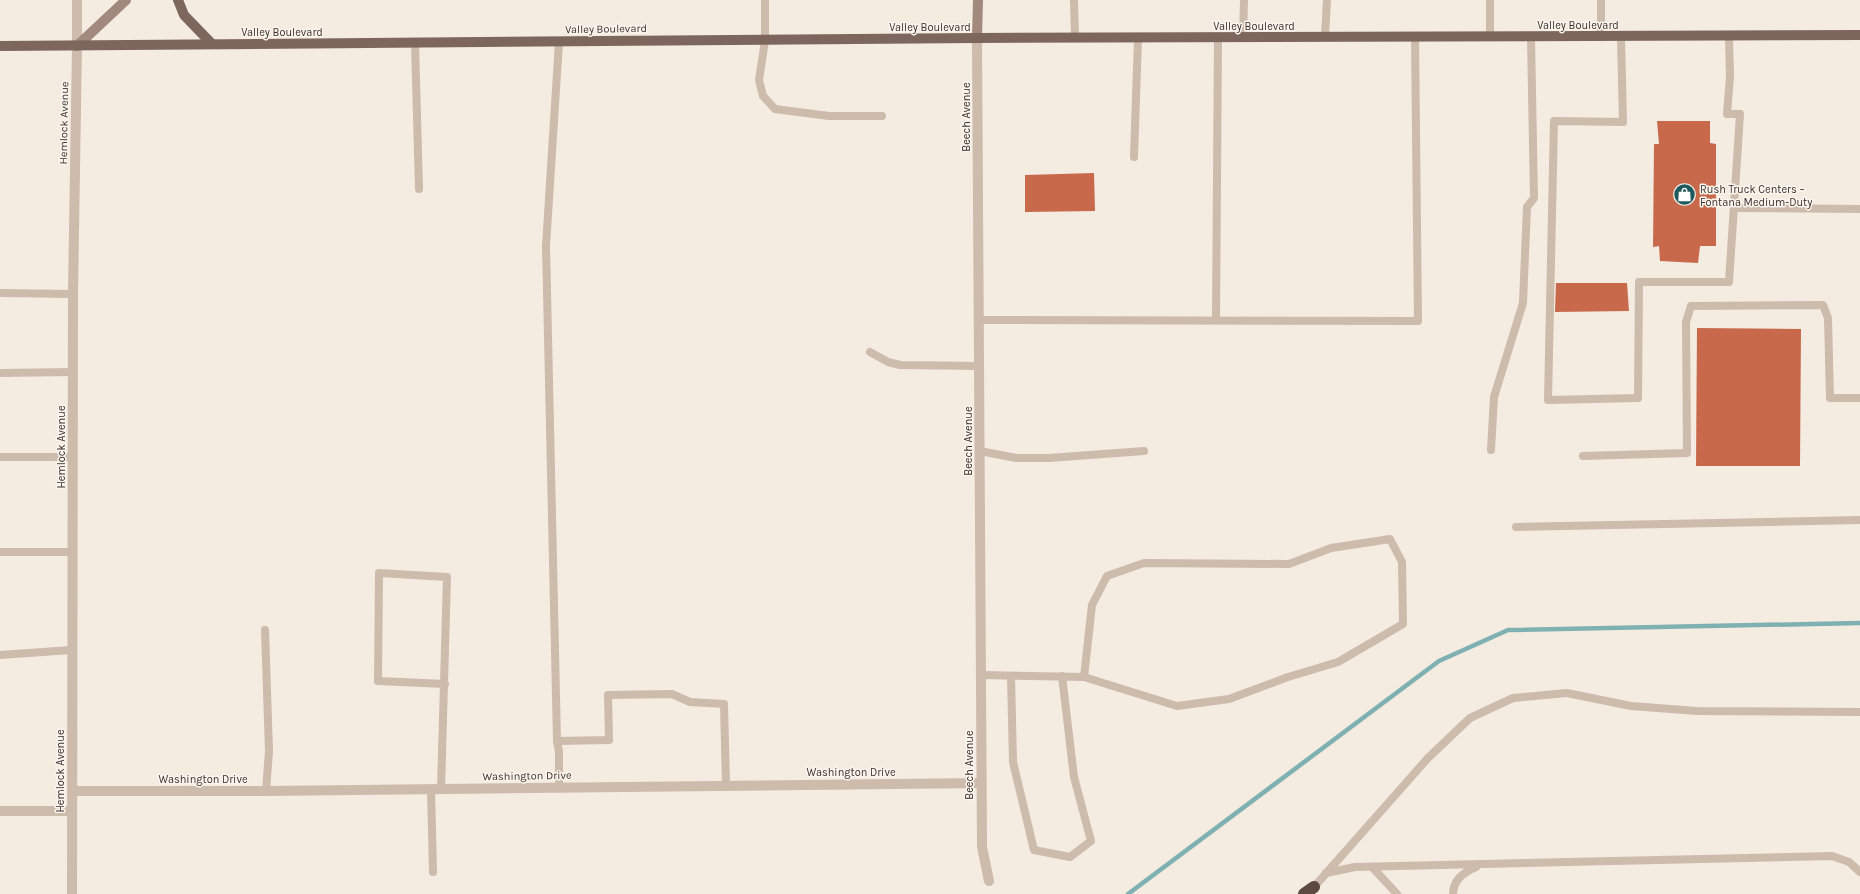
<svg xmlns="http://www.w3.org/2000/svg" width="1860" height="894" viewBox="0 0 1860 894" font-family="Karla,sans-serif">
	<rect width="100%" height="100%" fill="#f4ebe1"/>
	<g fill="none" stroke-linecap="round" stroke-linejoin="round">
		<polyline stroke="#7fb0b2" stroke-width="4.5" points="1128,894 1439,661 1508,630 1860,623"/>
	</g>
	<g fill="#c8694b">
		<polygon points="1657,121 1710,121 1710,143 1716,144 1716,246 1700,246 1698,263 1660,261 1659,246 1653,247 1654,144 1659,144"/>
		<polygon points="1094,173 1095,211 1025,212 1025,175"/>
		<polygon points="1556,283 1627,283 1629,311 1555,312"/>
		<polygon points="1697,328 1801,329 1800,466 1696,466"/>
	</g>
	<g fill="none" stroke-linecap="round" stroke-linejoin="round">
		<g stroke="#cdbbac" stroke-width="8">
			<polyline points="765,0 765,41 759,80 763,96 775,109 829,116 882,116"/>
			<polyline points="1074,0 1075,38"/>
			<polyline points="1490,0 1490,37"/>
			<polyline points="1325,37 1327,0"/>
			<polyline points="1601,37 1601,0"/>
			<polyline points="1621,37 1623,122 1554,121 1548,400 1638,398 1639,282 1729,282 1740,114 1727,114 1730,77 1729,36"/>
			<polyline points="1243,38 1244,0"/>
			<polyline points="559,42 546,246 557,741 559,752 559,788"/>
			<polyline points="415,43 419,189"/>
			<polyline points="1134,157 1138,38"/>
			<polyline points="1734,208 1860,209"/>
			<polyline points="0,293 73,294"/>
			<polyline points="979,320 1418,321 1415,37"/>
			<polyline points="1216,320 1218,38"/>
			<polyline points="870,352 888,362 900,365 980,366"/>
			<polyline points="0,373 73,372"/>
			<polyline points="1491,450 1494,397 1523,303 1527,207 1534,198 1531,37"/>
			<polyline points="980,451 1016,458 1049,458 1144,451"/>
			<polyline points="1583,456 1687,453 1686,322 1691,306 1823,305 1828,318 1830,398 1860,398"/>
			<polyline points="0,457 73,457"/>
			<polyline points="1516,527 1860,520"/>
			<polyline points="0,552 73,552"/>
			<polyline points="265,630 269,751 266,791"/>
			<polyline points="0,655 71,650"/>
			<polyline points="981,675 1084,677 1092,605 1107,576 1144,563 1289,564 1331,548 1390,539 1402,562 1403,624 1338,662 1288,677 1229,699 1177,706 1084,677"/>
			<polyline points="1011,676 1013,762 1034,850 1070,857 1091,841 1074,777 1062,676"/>
			<polyline points="557,741 609,740 608,695 672,694 690,702 724,704 726,785"/>
			<polyline points="431,789 433,872"/>
			<polyline points="441,789 447,577 379,573 378,681 445,684"/>
			<polyline points="1372,867 1397,894"/>
			<polyline points="1326,873 1355,867 1832,856 1849,862 1860,872"/>
			<polyline points="1314,887 1428,758 1470,718 1513,698 1567,693 1631,706 1697,711 1860,712"/>
			<path d="M 1453,894 C 1453,880 1464,872 1476,867"/>
		</g>
		<g stroke="#cdbbac" stroke-width="10">
			<polyline points="977,38 982,847 989,881"/>
			<polyline points="73,791 266,791 981,783"/>
			<polyline points="0,811 72,811"/>
			<polyline points="72,894 73,294 77,46"/>
		</g>
		<polyline stroke="#cdbbac" stroke-width="10" points="77,0 77,46"/>
		<g stroke="#a18a7d" stroke-width="10">
			<polyline points="977,38 978,0"/>
			<polyline points="77,46 126,0"/>
		</g>
		<g stroke="#7d675c" stroke-width="10">
			<polyline points="178,0 184,15 212,44"/>
			<polyline points="0,46 977,38 1860,35"/>
		</g>
		<polyline stroke="#5c4a42" stroke-width="12" points="1304,894 1314,887"/>
	</g>
	<defs>
		<symbol id="shop-disc" viewBox="-11 -11 22 22"><circle r="9.5" fill="#1f5a5e" stroke="#fbf5ee"/><path d="M-5-2.5h2.3a2.7 3.5 0 0 1 5.4 0H5L5.5 6h-11ZM-1.5-2.5h3a1.5 2.3 0 0 0-3 0Z" fill="#fff"/></symbol>
	</defs>
	<g fill-rule="evenodd">
		<use href="#shop-disc" x="1672" y="182" width="25" height="25"/>
	</g>
	<g text-anchor="middle" dominant-baseline="central" stroke-width="3" stroke-linejoin="round" paint-order="stroke">
		<g font-size="11" fill="#3b302b" stroke="#fbf5ee">
			<text x="1578" y="25">Valley Boulevard</text>
			<text x="1254" y="26">Valley Boulevard</text>
			<text x="930" y="27">Valley Boulevard</text>
			<text transform="translate(606 29) rotate(-1)">Valley Boulevard</text>
			<text x="282" y="32">Valley Boulevard</text>
			<text transform="translate(966 117) rotate(-90)">Beech Avenue</text>
			<text transform="translate(64 123) rotate(-89)">Hemlock Avenue</text>
			<text transform="translate(968 441) rotate(-90)">Beech Avenue</text>
			<text transform="translate(61 447) rotate(-90)">Hemlock Avenue</text>
			<text transform="translate(969 765) rotate(-90)">Beech Avenue</text>
			<text transform="translate(60 771) rotate(-90)">Hemlock Avenue</text>
			<text x="851" y="772">Washington Drive</text>
			<text transform="translate(527 776) rotate(-1)">Washington Drive</text>
			<text x="203" y="779">Washington Drive</text>
		</g>
		<g font-size="11" fill="#3b302b" stroke="#fbf5ee" text-anchor="start">
			<text x="1700" y="189">Rush Truck Centers –<tspan x="1700" dy="13">Fontana Medium-Duty</tspan></text>
		</g>
	</g>
</svg>
